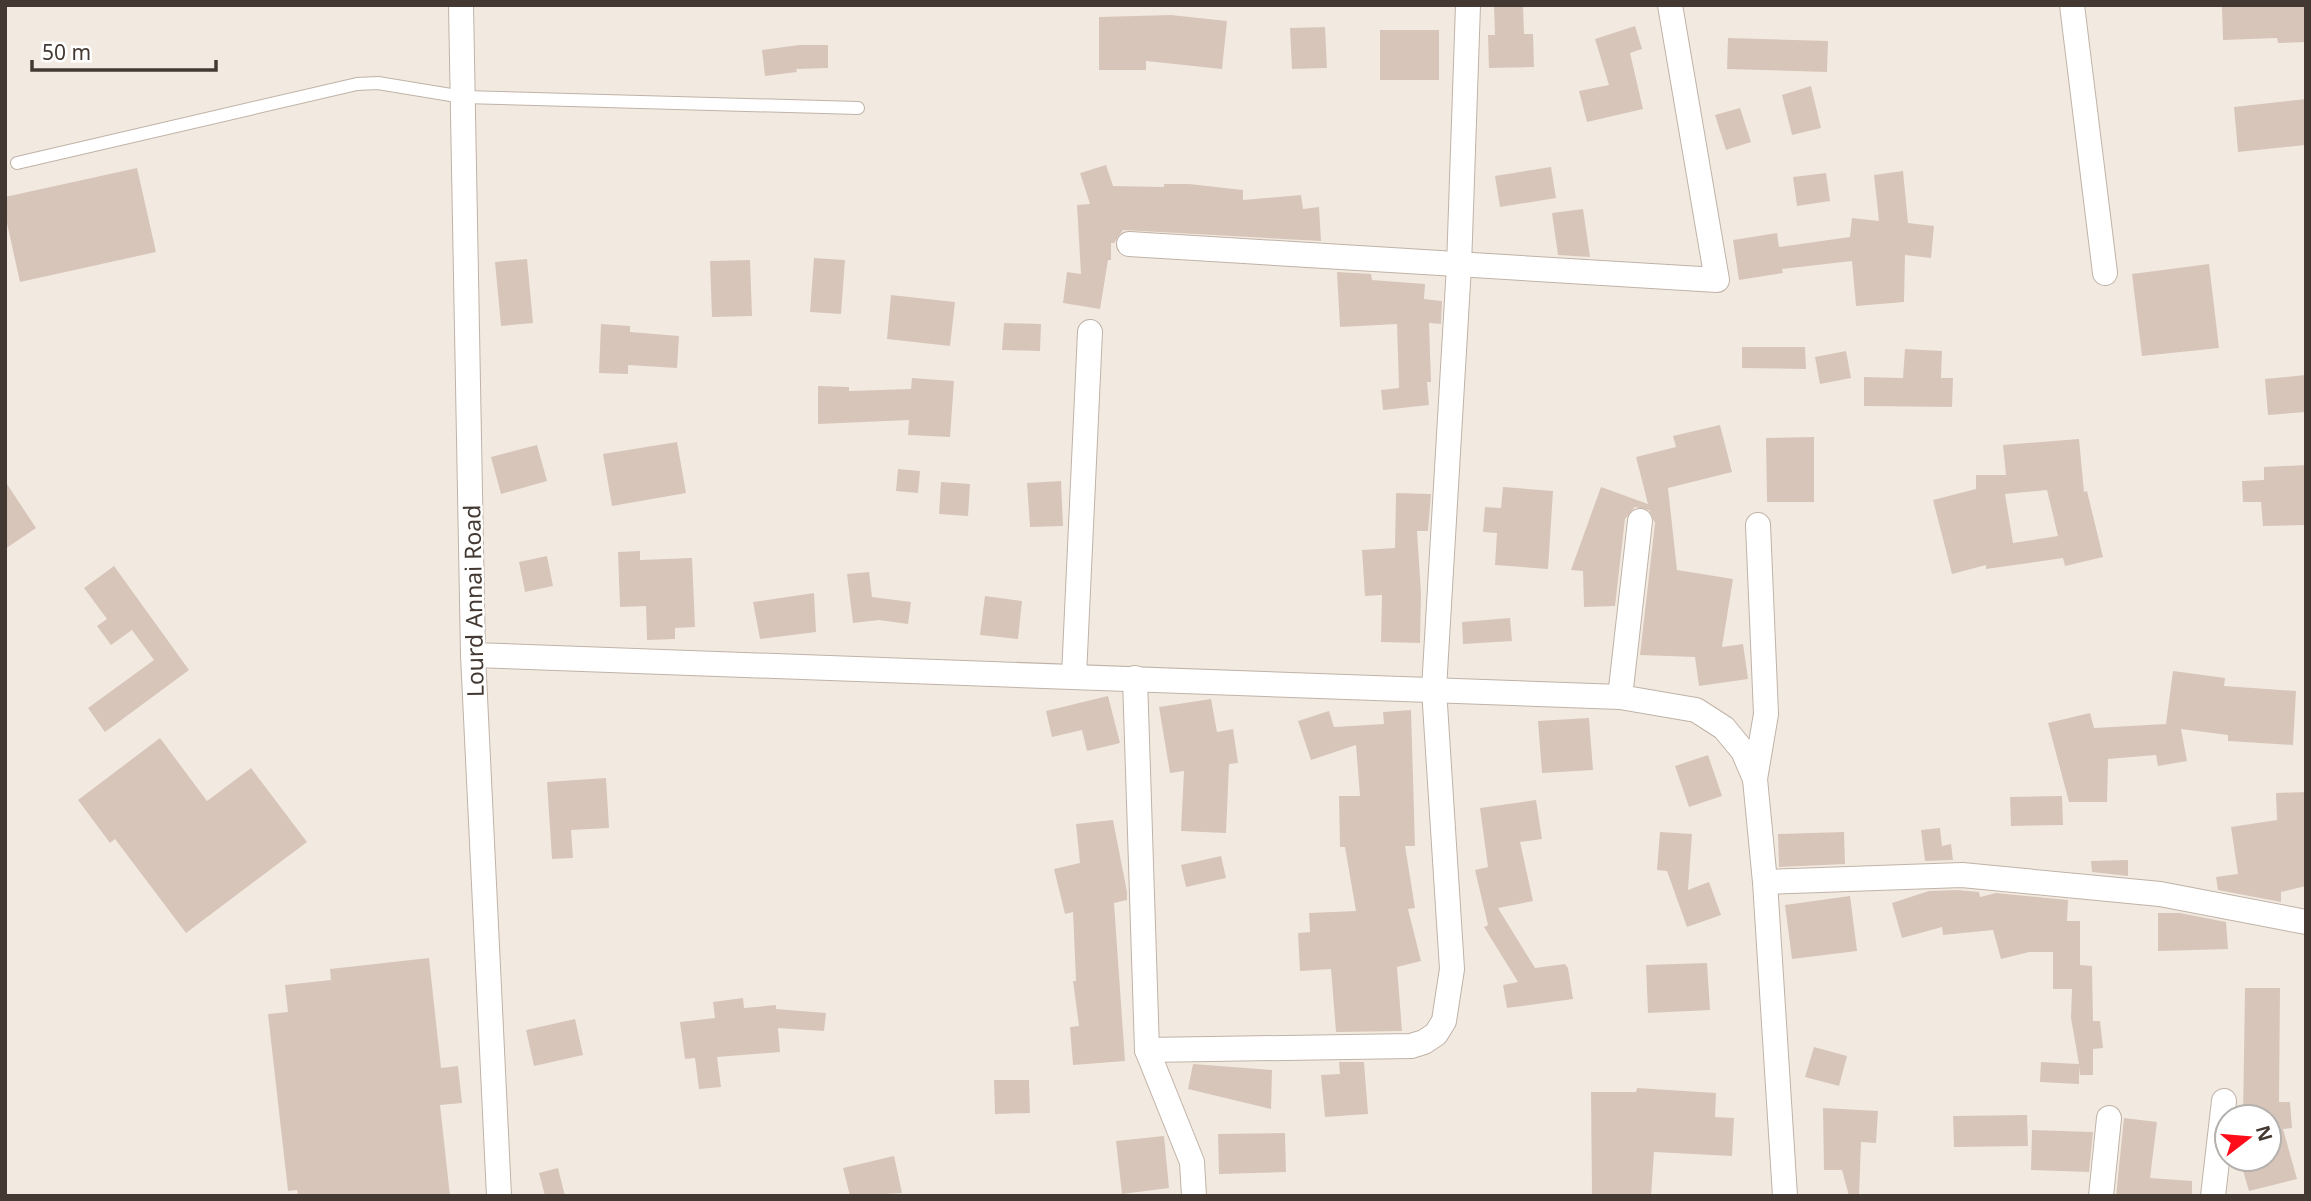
<svg xmlns="http://www.w3.org/2000/svg" width="2311" height="1201" viewBox="0 0 2311 1201" font-family="'Noto Sans',sans-serif">
	<rect width="100%" height="100%" fill="#f2eae1"/>
	<g fill="#d8c5b9" fill-rule="evenodd">
		<polygon points="1494,5 1523,5 1524,34 1533,34 1534,67 1489,68 1488,35 1495,35"/>
		<polygon points="2269,5 2306,7 2306,42 2278,43 2277,38 2223,40 2222,7"/>
		<polygon points="1171,15 1227,21 1222,69 1146,61 1146,70 1099,70 1099,17"/>
		<polygon points="1635,26 1642,49 1630,53 1643,109 1587,122 1579,91 1609,85 1595,39"/>
		<polygon points="1325,27 1327,68 1292,69 1290,28"/>
		<rect x="1380" y="30" width="59" height="50"/>
		<polygon points="1728,38 1828,41 1827,72 1727,69"/>
		<polygon points="799,45 828,45 828,68 796,69 797,72 765,76 762,50"/>
		<polygon points="1811,86 1821,128 1792,135 1782,95"/>
		<polygon points="2306,99 2306,145 2238,152 2234,107"/>
		<polygon points="1740,108 1751,142 1726,150 1715,115"/>
		<polygon points="1106,165 1113,186 1164,187 1164,184 1189,184 1243,190 1243,200 1301,195 1303,209 1319,207 1321,241 1123,230 1114,243 1111,243 1111,260 1108,260 1100,309 1063,303 1067,272 1081,274 1077,205 1090,204 1080,173"/>
		<polygon points="1551,167 1556,198 1500,207 1495,176"/>
		<polygon points="137,168 156,252 20,282 5,214 5,197"/>
		<polygon points="1903,171 1908,223 1934,226 1931,258 1905,255 1904,302 1856,306 1852,261 1782,269 1783,273 1739,280 1733,240 1777,233 1779,247 1850,237 1852,218 1879,221 1874,175"/>
		<polygon points="1826,173 1830,201 1797,206 1793,177"/>
		<polygon points="1583,209 1590,257 1558,255 1552,213"/>
		<polygon points="814,258 845,260 841,314 810,312"/>
		<polygon points="527,259 533,323 501,326 495,262"/>
		<polygon points="750,260 752,316 712,317 710,261"/>
		<polygon points="2209,264 2219,348 2142,356 2132,274"/>
		<polygon points="1337,272 1371,274 1372,280 1425,284 1424,299 1442,301 1441,324 1429,323 1431,382 1427,382 1429,405 1383,410 1381,390 1399,388 1397,324 1340,327"/>
		<polygon points="891,295 955,302 950,346 887,339"/>
		<polygon points="1004,323 1041,324 1040,351 1002,350"/>
		<polygon points="601,324 630,326 630,332 679,336 677,368 628,365 628,374 599,373"/>
		<polygon points="1742,347 1805,347 1806,369 1742,368"/>
		<polygon points="1905,349 1942,351 1941,378 1953,378 1952,407 1864,406 1864,377 1903,378"/>
		<polygon points="1846,351 1851,378 1820,384 1815,357"/>
		<polygon points="2306,375 2306,412 2268,415 2265,379"/>
		<polygon points="912,378 954,381 950,437 908,435 909,420 818,424 818,386 849,387 849,391 911,389"/>
		<polygon points="1720,425 1732,472 1668,488 1677,570 1733,579 1722,647 1743,644 1748,679 1699,686 1695,657 1640,655 1655,523 1649,510 1635,507 1625,519 1615,606 1584,607 1583,571 1571,570 1601,487 1648,504 1636,457 1676,447 1673,436"/>
		<polygon points="1814,437 1814,502 1767,502 1766,438"/>
		<path d="M 2079,439 L 2084,492 L 2087,491 L 2103,557 L 2065,566 L 2063,558 L 1986,569 L 1986,565 L 1952,574 L 1933,500 L 1976,489 L 1976,475 L 2006,475 L 2003,445 ZM 2047,490 L 2058,536 L 2013,543 L 2005,494 Z"/>
		<polygon points="677,442 686,493 612,506 603,454"/>
		<polygon points="537,445 547,481 501,494 491,457"/>
		<polygon points="2306,465 2306,525 2263,526 2261,502 2243,502 2242,481 2264,480 2264,467"/>
		<polygon points="898,469 920,471 918,493 896,491"/>
		<polygon points="5,481 36,528 5,549"/>
		<polygon points="1061,481 1063,526 1030,527 1027,483"/>
		<polygon points="941,482 970,484 968,516 939,514"/>
		<polygon points="1503,487 1553,491 1548,569 1495,565 1497,533 1483,532 1485,507 1501,508"/>
		<polygon points="1396,493 1431,494 1428,531 1417,531 1421,593 1420,643 1381,642 1382,595 1365,596 1362,550 1395,548"/>
		<polygon points="640,551 640,560 692,558 695,627 675,628 675,639 647,640 646,606 620,607 618,552"/>
		<polygon points="547,556 553,586 525,592 519,562"/>
		<polygon points="114,566 189,670 105,732 88,708 154,660 132,630 111,645 97,626 107,619 84,588"/>
		<polygon points="869,572 872,597 911,602 908,624 879,620 853,623 847,574"/>
		<polygon points="814,593 816,632 760,639 753,602"/>
		<polygon points="985,596 1022,601 1018,639 980,635"/>
		<polygon points="1510,618 1512,641 1463,644 1462,622"/>
		<polygon points="2173,671 2225,678 2224,686 2296,691 2293,745 2228,741 2228,735 2181,729 2187,761 2158,766 2156,755 2108,759 2107,802 2069,802 2048,723 2090,713 2094,728 2166,724"/>
		<polygon points="1108,696 1120,743 1087,751 1082,730 1052,737 1046,711"/>
		<polygon points="1211,699 1217,732 1233,729 1238,763 1229,764 1226,833 1181,831 1184,771 1170,773 1159,707"/>
		<polygon points="1411,710 1415,846 1405,846 1415,908 1408,909 1421,961 1397,967 1402,1031 1336,1032 1331,969 1300,971 1298,933 1310,932 1309,913 1356,911 1345,847 1340,847 1339,796 1360,796 1356,745 1311,760 1298,721 1329,711 1334,727 1384,724 1383,712"/>
		<polygon points="1589,718 1593,770 1542,773 1538,721"/>
		<polygon points="160,738 207,801 251,768 307,842 186,933 115,839 110,843 78,800"/>
		<polygon points="1708,755 1722,796 1689,807 1675,766"/>
		<polygon points="606,778 609,828 571,830 573,858 552,859 547,782"/>
		<polygon points="2306,792 2306,886 2281,892 2281,902 2218,890 2216,877 2238,874 2231,827 2277,820 2276,793"/>
		<polygon points="2062,796 2063,825 2011,826 2010,797"/>
		<polygon points="1536,800 1542,839 1520,842 1533,901 1498,908 1535,968 1565,964 1568,968 1573,999 1507,1008 1503,985 1518,982 1484,927 1488,925 1475,870 1488,867 1480,808"/>
		<polygon points="1113,820 1127,892 1127,900 1114,903 1125,1061 1073,1065 1070,1027 1079,1026 1073,981 1076,981 1073,912 1065,914 1054,869 1080,863 1076,824"/>
		<polygon points="1940,828 1942,846 1951,844 1953,860 1925,861 1921,830"/>
		<polygon points="1660,832 1692,834 1688,890 1709,882 1721,915 1687,927 1667,871 1657,870"/>
		<polygon points="1844,832 1845,864 1779,867 1778,834"/>
		<polygon points="1221,856 1226,878 1186,887 1181,865"/>
		<polygon points="2128,860 2128,876 2092,872 2091,861"/>
		<polygon points="1957,890 1979,892 1980,897 1996,893 2068,900 2067,921 2080,921 2080,965 2092,966 2093,1021 2100,1021 2103,1048 2093,1049 2093,1075 2080,1075 2079,1067 2079,1084 2040,1082 2041,1062 2079,1064 2071,1018 2072,989 2053,989 2053,952 2029,952 2001,959 1993,930 1943,935 1942,927 1902,938 1892,903 1929,891"/>
		<polygon points="1850,896 1857,951 1792,959 1785,905"/>
		<polygon points="2158,913 2180,913 2226,922 2228,949 2158,951"/>
		<polygon points="429,958 441,1068 458,1066 462,1103 440,1105 450,1196 298,1196 297,1190 288,1191 268,1014 288,1012 285,985 331,980 330,969"/>
		<polygon points="1707,963 1710,1010 1648,1013 1646,965"/>
		<polygon points="2245,988 2280,988 2279,1102 2290,1102 2292,1128 2283,1129 2297,1179 2249,1191 2241,1164 2269,1159 2269,1117 2243,1117"/>
		<polygon points="743,998 744,1008 776,1005 776,1009 826,1013 824,1031 778,1028 780,1052 717,1057 721,1087 699,1089 695,1058 685,1059 680,1022 715,1018 713,1002"/>
		<polygon points="575,1019 583,1055 534,1066 526,1030"/>
		<polygon points="1814,1047 1847,1056 1839,1086 1805,1077"/>
		<polygon points="1339,1062 1364,1062 1368,1114 1325,1117 1321,1075 1340,1074"/>
		<polygon points="1193,1064 1272,1070 1271,1109 1188,1089"/>
		<polygon points="994,1080 1029,1080 1030,1113 995,1114"/>
		<polygon points="1637,1088 1716,1093 1715,1117 1734,1118 1732,1156 1654,1152 1651,1196 1592,1196 1591,1092 1636,1092"/>
		<polygon points="1823,1108 1878,1111 1876,1143 1861,1142 1859,1196 1849,1196 1842,1170 1824,1170"/>
		<polygon points="2027,1115 2028,1146 1954,1147 1953,1116"/>
		<polygon points="2124,1118 2157,1122 2150,1178 2192,1181 2192,1196 2116,1196"/>
		<polygon points="2032,1130 2093,1132 2089,1172 2031,1170"/>
		<polygon points="1285,1133 1286,1172 1219,1174 1218,1134"/>
		<polygon points="1164,1136 1169,1188 1122,1194 1116,1141"/>
		<polygon points="894,1156 902,1193 850,1196 843,1168"/>
		<polygon points="558,1168 565,1196 545,1196 539,1173"/>
	</g>
	<g fill="none" stroke-linecap="round" stroke-linejoin="round">
		<defs>
			<polyline id="service" points="17,163 357,84 378,83 463,97 858,108"/>
			<g id="minor">
				<polyline points="461,5 473,655 499,1196"/>
				<polyline points="2072,5 2105,273"/>
				<polyline points="1129,244 1717,280 1670,5"/>
				<polyline points="473,655 1620,697 1696,710 1724,728 1743,751 1755,779 1765,882 1785,1196"/>
				<polyline points="1074,676 1090,332"/>
				<polyline points="1135,678 1147,1050 1192,1162 1194,1196"/>
				<polyline points="1620,697 1640,521"/>
				<polyline points="1755,779 1766,714 1758,525"/>
				<polyline points="1765,882 1962,875 2160,894 2306,922"/>
				<polyline points="1147,1050 1411,1046 1424,1042 1436,1034 1444,1021 1452,969 1434,689 1459,266 1468,5"/>
				<polyline points="2101,1196 2109,1118"/>
				<polyline points="2213,1196 2224,1101"/>
			</g>
		</defs>
		<use href="#service" stroke="#c1b2a6" stroke-width="14"/>
		<use href="#minor" stroke="#c1b2a6" stroke-width="26"/>
		<use href="#service" stroke="#fff" stroke-width="12"/>
		<use href="#minor" stroke="#fff" stroke-width="24"/>
	</g>
	<g text-anchor="middle" dominant-baseline="central" stroke-width="5" stroke-linejoin="round" paint-order="stroke">
		<g font-size="23" fill="#443932" stroke="#fff">
			<text transform="translate(473 601) rotate(-91)">Lourd Annai Road</text>
		</g>
	</g>
	<rect width="2311" height="1201" fill="none" stroke="#443932" stroke-width="14"/>
	<g transform="translate(2248 1138) rotate(74)"><circle r="33" fill="#ffffff" stroke="#b4b0ad" stroke-width="2"/>
	<path d="M0-5L12 26L0 18L-12 26Z" fill="#ff0c1a"/>
	<text y="-10" font-size="19" font-weight="bold" text-anchor="middle" fill="#443932">N</text>
	</g>
	<path d="M32 60v10h184v-10" fill="none" stroke="#443932" stroke-width="3.5"/>
	<text x="42" y="60" font-size="21" fill="#443932" stroke="#ffffff" stroke-width="5" paint-order="stroke">50 m</text>
</svg>
